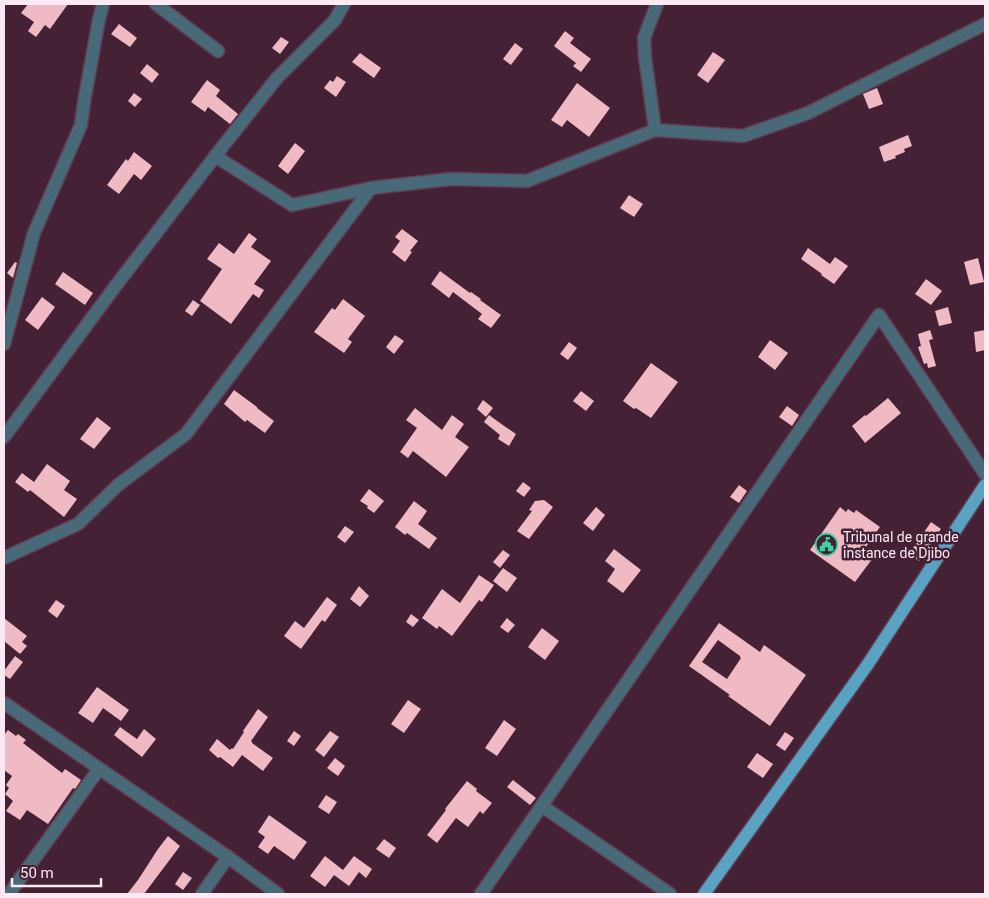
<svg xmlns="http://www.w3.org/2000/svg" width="989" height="898" viewBox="0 0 989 898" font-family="Roboto,sans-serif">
	<rect width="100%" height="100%" fill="#452135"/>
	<g fill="#efbac3" fill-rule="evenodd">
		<polygon points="28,4 68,4 50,29 45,25 36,37 28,31 34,22 21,13"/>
		<polygon points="119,24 137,38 130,47 111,34"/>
		<polygon points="565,31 574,38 570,43 591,59 581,72 573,66 576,63 554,46"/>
		<polygon points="281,37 289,42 280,54 272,48"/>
		<polygon points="515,43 523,49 511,65 503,59"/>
		<polygon points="713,52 725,60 708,83 697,75"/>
		<polygon points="360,53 381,68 374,78 352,62"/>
		<polygon points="147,64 159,74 152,83 140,73"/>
		<polygon points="337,76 346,82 336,97 324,88 330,80 333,82"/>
		<polygon points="207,80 220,90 216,96 238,114 230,124 208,107 205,112 191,102"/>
		<polygon points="577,83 610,108 589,137 567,120 562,127 551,120"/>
		<polygon points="877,88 883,104 869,109 863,94"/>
		<polygon points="134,93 142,99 135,107 128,101"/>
		<polygon points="908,135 912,146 904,149 905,152 895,156 896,158 884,162 879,147"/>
		<polygon points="295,143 305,151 288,174 278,166"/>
		<polygon points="134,152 152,166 141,180 134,174 119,194 107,185 126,159 128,161"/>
		<polygon points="629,195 643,204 634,217 620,208"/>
		<polygon points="402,229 418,241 410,251 412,252 405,262 392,252 400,241 395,237"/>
		<polygon points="249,233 257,239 251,247 271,261 254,284 264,290 259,298 253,294 231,324 200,301 222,269 207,259 219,243 234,254"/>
		<polygon points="808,248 830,264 835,257 848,266 834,284 821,275 822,274 801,259"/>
		<polygon points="978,258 984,282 970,285 964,262"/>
		<polygon points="15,262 17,263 13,278 7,273"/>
		<polygon points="440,271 470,293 471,292 481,299 480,300 501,315 491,328 478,319 482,314 453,292 449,298 431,284"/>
		<polygon points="63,272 93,293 85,305 55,284"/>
		<polygon points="926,279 942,291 931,305 915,294"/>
		<polygon points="42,297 55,307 38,330 25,320"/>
		<polygon points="343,299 365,316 348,339 352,342 344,353 314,332 332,308 335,310"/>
		<polygon points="193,300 200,305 192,316 185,311"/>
		<polygon points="948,307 952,323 939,326 935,311"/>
		<polygon points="930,330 933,339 929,340 936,366 928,368 927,363 924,364 918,347 921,346 918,334"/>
		<polygon points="985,330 985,350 976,352 974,332"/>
		<polygon points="395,335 404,341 394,354 386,347"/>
		<polygon points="770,340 788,353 775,370 758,357"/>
		<polygon points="569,342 577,348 568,360 560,354"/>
		<polygon points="651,363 678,382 651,418 636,408 634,409 623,401"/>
		<polygon points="234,390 257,407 257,408 274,421 265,433 247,420 245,422 224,404"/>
		<polygon points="581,391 594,401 586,411 573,401"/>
		<polygon points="888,398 901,413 865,443 852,426 865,415 866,416"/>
		<polygon points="483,400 493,408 486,417 477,409"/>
		<polygon points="787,406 799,415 792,426 779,417"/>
		<polygon points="415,408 442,430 452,415 464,424 455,437 469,447 446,477 413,451 408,458 400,452 417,428 406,420"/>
		<polygon points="489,415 500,423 516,434 509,446 498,439 500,435 484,422"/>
		<polygon points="97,417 111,428 94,449 80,439"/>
		<polygon points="47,464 70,481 64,490 77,499 64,517 30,490 28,492 15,482 22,473 34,482"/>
		<polygon points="523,482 531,488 524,497 516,491"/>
		<polygon points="739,485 747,491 739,503 730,497"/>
		<polygon points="369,489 384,501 374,513 367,508 368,506 360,501"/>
		<polygon points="544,500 553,507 529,539 517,531 532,511 529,510 535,501"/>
		<polygon points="414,501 427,511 418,524 437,538 429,549 407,533 405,535 395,527"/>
		<polygon points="596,507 605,515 593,531 583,523"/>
		<polygon points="840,507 846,512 848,509 854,513 856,510 880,527 863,551 873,558 855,582 810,550"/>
		<polygon points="931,522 941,529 919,561 909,554"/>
		<polygon points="345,526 354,532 345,543 337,537"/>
		<polygon points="614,549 641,570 623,593 607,581 615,569 605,561"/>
		<polygon points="503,550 510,555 500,568 493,562"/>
		<polygon points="503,568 517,578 507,592 493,581"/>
		<polygon points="479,575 494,585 482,602 479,600 452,636 439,626 437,629 422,618 442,589 460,603"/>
		<polygon points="359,586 369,596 360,607 350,599"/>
		<polygon points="327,597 337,605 325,622 322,620 301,649 284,636 295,621 304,628"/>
		<polygon points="56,600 65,606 57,618 48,611"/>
		<polygon points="411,614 419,620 413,627 406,622"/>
		<polygon points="4,618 27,636 22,642 27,646 20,654 4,641"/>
		<polygon points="507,618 515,625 508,633 500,627"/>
		<path d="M 719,623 L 760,652 L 764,645 L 806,675 L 770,726 L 728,696 L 730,695 L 689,666 ZM 718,640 L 740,656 L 740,657 L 741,658 L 727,679 L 702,662 Z"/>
		<polygon points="542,628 559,641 545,660 528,647"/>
		<polygon points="15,656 23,662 10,679 4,675 4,671"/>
		<polygon points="97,687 129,710 121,721 103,708 93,723 78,713"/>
		<polygon points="408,700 421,709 404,733 391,724"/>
		<polygon points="258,709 268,717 251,741 252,742 252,743 273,758 263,771 242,755 233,767 220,757 218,758 209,750 217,739 230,750 232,748 233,749 244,732 243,731"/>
		<polygon points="504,720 516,729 497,756 485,748"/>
		<polygon points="120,727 137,739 144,729 156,739 142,757 114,735"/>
		<polygon points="8,730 16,736 18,734 26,740 23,743 62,773 65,769 81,780 75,789 73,788 48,824 27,810 20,820 6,811 13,801 5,794 9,788 6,785 12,776 4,770 4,735"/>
		<polygon points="294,731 301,736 294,746 287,741"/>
		<polygon points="330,731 339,737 324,757 315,750"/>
		<polygon points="785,732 794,738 785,751 776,745"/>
		<polygon points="757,753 773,764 763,778 747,767"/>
		<polygon points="335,758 345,766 338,776 327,768"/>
		<polygon points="513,780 536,798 530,805 507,787"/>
		<polygon points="467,781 477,789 476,791 492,803 483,814 480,811 468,827 456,818 437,843 427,835 446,810 445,809"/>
		<polygon points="326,795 337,802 329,814 318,807"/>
		<polygon points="269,815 307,842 294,860 274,846 268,854 258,847 265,837 258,832"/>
		<polygon points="168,836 180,846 144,894 127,894 138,880 158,849"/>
		<polygon points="384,839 396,848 389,858 376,849"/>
		<polygon points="325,856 343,870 354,856 372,869 366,878 359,872 349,886 334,875 325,887 310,876"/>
		<polygon points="183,872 192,878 183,890 175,884"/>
	</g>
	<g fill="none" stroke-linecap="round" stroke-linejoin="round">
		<defs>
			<g id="minor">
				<polyline points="156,4 218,51"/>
				<polyline points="655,130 645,57 644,38 657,4"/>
				<polyline points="215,156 292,205 371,188"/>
				<polyline points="4,344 34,233 81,125 84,102 99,19 103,4"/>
				<polyline points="4,437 114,288 223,146 277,78 335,20 344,4"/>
				<polyline points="4,558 78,524 118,485 186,434 371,188 451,179 527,181 655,130 743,136 808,113 985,24"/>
				<polyline points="4,703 228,857 278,894"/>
				<polyline points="542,806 670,894"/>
				<polyline points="9,894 99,769"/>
				<polyline points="202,894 228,857"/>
				<polyline points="481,894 879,315 985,474"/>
			</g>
			<polyline id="major" points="704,894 868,664 985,485"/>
		</defs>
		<use href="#minor" stroke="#5f3d50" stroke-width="15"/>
		<use href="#major" stroke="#5f3d50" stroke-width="15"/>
		<use href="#minor" stroke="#486978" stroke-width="12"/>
		<use href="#major" stroke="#5aa2c1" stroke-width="12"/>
	</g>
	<defs>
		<symbol id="civic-ring" viewBox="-11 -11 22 22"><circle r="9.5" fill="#452135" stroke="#3ad4a4" stroke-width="1.5"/><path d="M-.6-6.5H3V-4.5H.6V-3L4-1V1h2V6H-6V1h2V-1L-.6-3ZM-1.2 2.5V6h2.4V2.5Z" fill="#3ad4a4"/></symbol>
	</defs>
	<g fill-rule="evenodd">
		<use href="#civic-ring" x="814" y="532" width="25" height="25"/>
	</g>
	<g text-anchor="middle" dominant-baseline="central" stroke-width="5" stroke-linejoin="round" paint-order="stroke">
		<g font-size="14" fill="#fde9f3" stroke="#452135" text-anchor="start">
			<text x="843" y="537">Tribunal de grande<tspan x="843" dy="16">instance de Djibo</tspan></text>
		</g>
	</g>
	<rect width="989" height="898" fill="none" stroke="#fde9f3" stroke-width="10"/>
	<path d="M12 878v8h89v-8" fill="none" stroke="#fde9f3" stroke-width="2.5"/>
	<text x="20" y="878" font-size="15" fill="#fde9f3" stroke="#452135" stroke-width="4" paint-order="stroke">50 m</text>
</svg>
